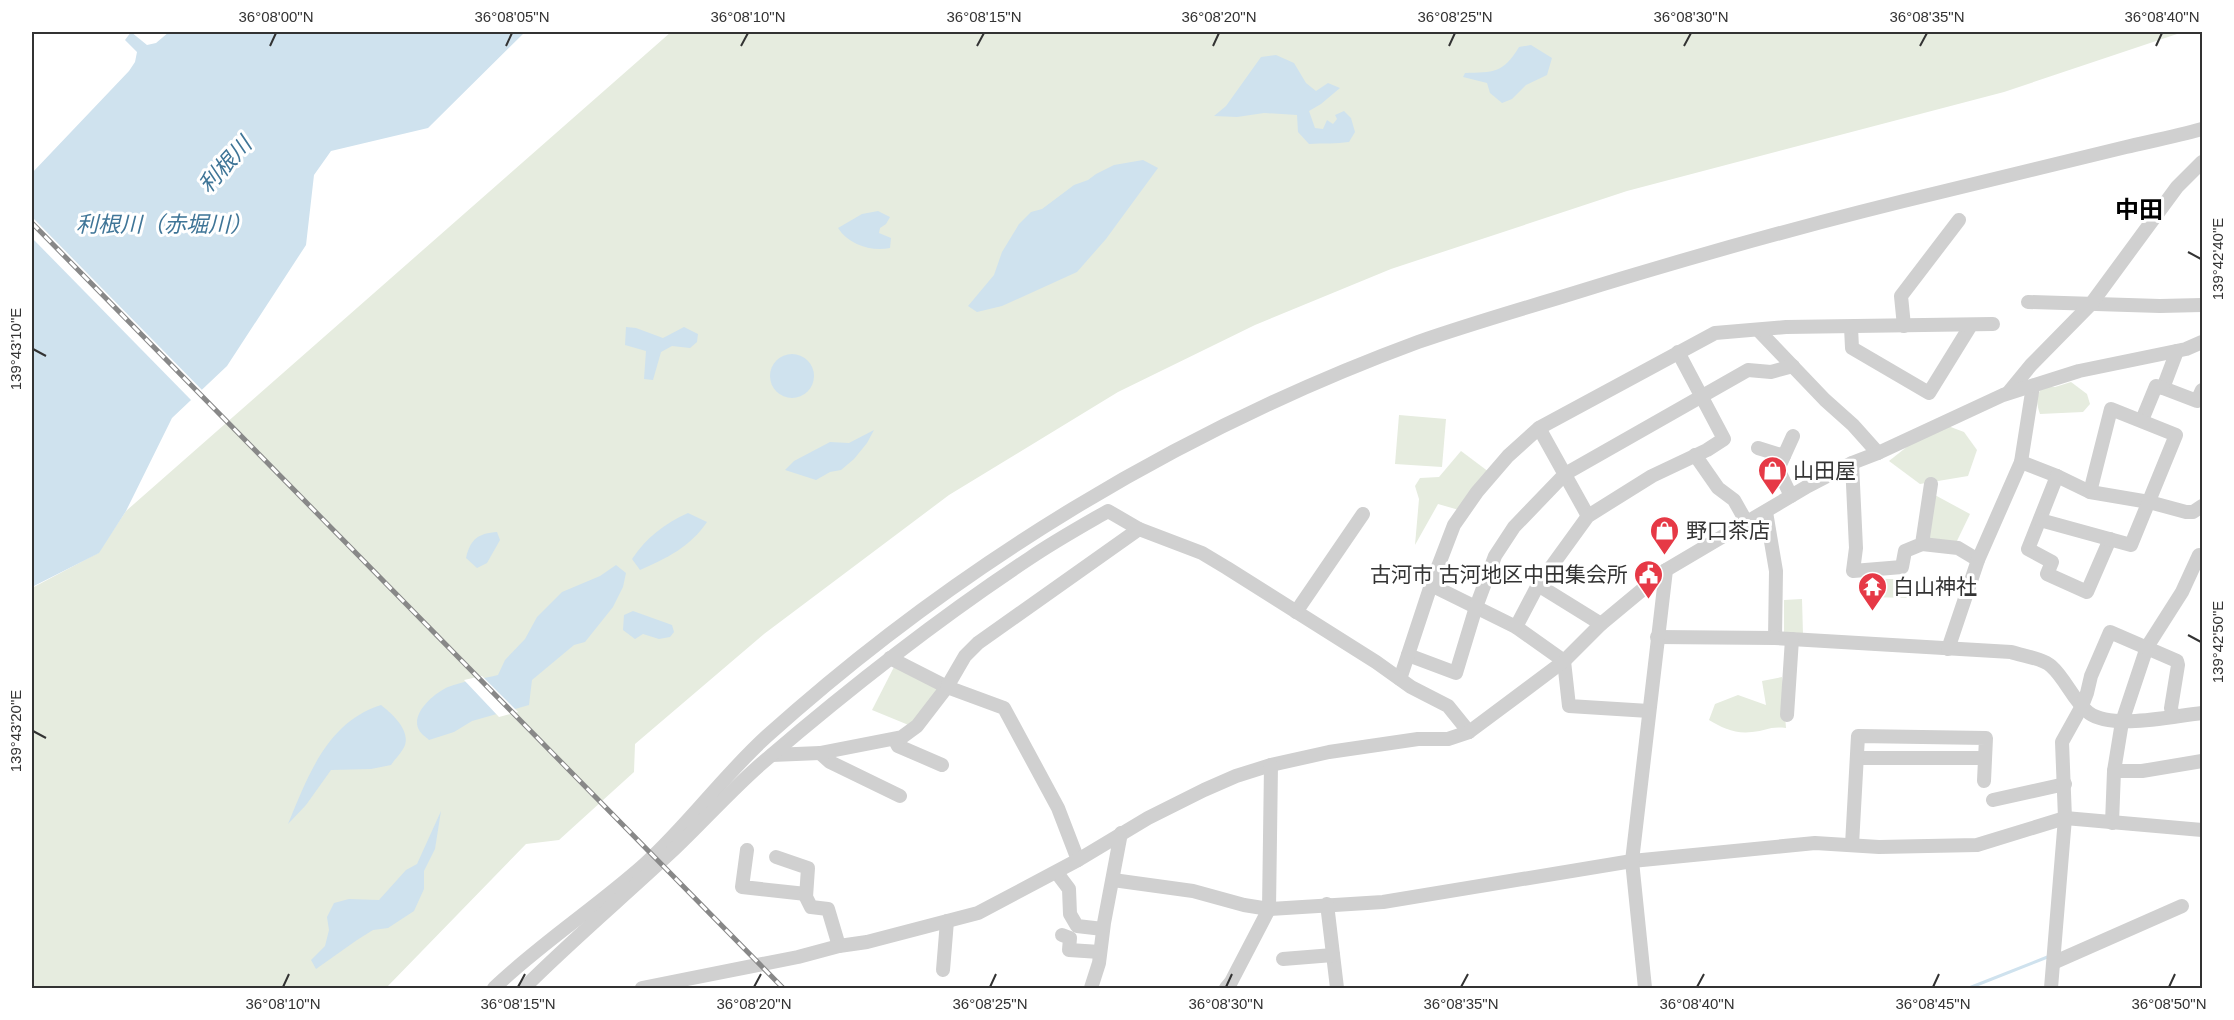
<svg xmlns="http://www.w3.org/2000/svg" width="2234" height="1020" viewBox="0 0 2234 1020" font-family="Helvetica,'Noto Sans JP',sans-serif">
	<rect width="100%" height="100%" fill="#fff"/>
	<g fill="#e6ecdf">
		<polygon points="671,32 2183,32 2004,92 1627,191 1391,269 1255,325 1118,392 949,495 764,634 635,744 634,772 559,840 526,844 386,988 32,988 32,588 98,553 126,511"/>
		<path d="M 2071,382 L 2087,394 L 2090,404 L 2083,412 L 2040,414 C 2036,403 2036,395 2043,386 L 2055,387 Z"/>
		<polygon points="1399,415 1446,419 1442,467 1395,464"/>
		<polygon points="1948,426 1964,432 1977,450 1968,476 1920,484 1889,461 1913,442"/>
		<polygon points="1461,451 1489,472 1459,510 1438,504 1415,545 1419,499 1415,486 1420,478 1439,477"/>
		<polygon points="1933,494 1970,514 1955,545 1925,540"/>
		<polygon points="1861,578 1920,580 1915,598 1861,597"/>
		<polygon points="1802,599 1803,635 1784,636 1784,600"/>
		<polygon points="894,667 939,689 911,726 872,710"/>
		<path d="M 1782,677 L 1786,728 C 1769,726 1766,731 1752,732 C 1735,734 1722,728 1709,720 L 1715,704 L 1738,695 L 1766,705 L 1762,681 Z"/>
	</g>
	<g fill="#cfe2ee">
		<polygon points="131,32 147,45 156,43 169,32 525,32 428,128 331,151 314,175 306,245 227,366 172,418 126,511 99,553 32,587 32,173 129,71 135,62 137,52 125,40"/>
		<path d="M 1531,45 L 1552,58 L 1547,75 L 1526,85 L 1512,99 L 1502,103 L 1490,93 L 1487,83 L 1463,77 L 1465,73 C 1493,72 1503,74 1519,47 Z"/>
		<path d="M 1276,55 L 1294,63 L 1306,83 L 1316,91 L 1328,83 L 1340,88 L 1321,104 L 1309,111 L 1315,128 L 1323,129 L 1327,120 L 1333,124 L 1337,119 L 1335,115 L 1344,111 L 1351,118 L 1355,132 L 1349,142 C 1336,144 1323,143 1309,144 L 1298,132 L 1297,115 L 1264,113 L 1237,117 L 1214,116 L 1226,106 L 1261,57 Z"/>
		<polygon points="1143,160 1158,168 1106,239 1077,272 1002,306 977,312 968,306 994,275 1002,252 1019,224 1031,212 1042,209 1074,185 1088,180 1096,174 1114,165"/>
		<path d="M 878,211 L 890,217 L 886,224 L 880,228 L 879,233 L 891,238 L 890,248 C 872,252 849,245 838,228 L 862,214 Z"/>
		<polygon points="626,327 636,328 663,338 684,327 698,334 697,342 690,348 672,346 661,352 653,380 644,379 646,351 625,345"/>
		<circle cx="792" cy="376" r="22"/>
		<polygon points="874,430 867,443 854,459 841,470 830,472 816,480 785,470 794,461 830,442 849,443"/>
		<path d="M 688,513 L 707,522 C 690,547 667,558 640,570 L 632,559 C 646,538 665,523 688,513 Z"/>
		<path d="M 497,532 L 500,540 L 487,563 L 477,568 L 466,558 C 470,539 479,533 497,532 Z"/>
		<path d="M 616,565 L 626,573 L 623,587 L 613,607 L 585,642 L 574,645 L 532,680 L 529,705 L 472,721 L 454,732 L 429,740 C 426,737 421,734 419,730 C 410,714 434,693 448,687 C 463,681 482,679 498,675 L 505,660 L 525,639 L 537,617 L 562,592 L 600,576 Z"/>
		<polygon points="633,611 672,625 674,632 670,637 659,639 643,634 635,639 623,630 624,615"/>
		<path d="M 381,705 C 391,713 410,729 405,745 C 403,751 395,759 391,765 L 371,769 L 331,770 L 306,805 L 288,824 C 308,776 327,722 381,705 Z"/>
		<polygon points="441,811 435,849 424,871 424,889 414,911 388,928 373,930 357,940 316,969 311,960 325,946 329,930 327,917 334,903 349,899 379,900 406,870 417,864"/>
	</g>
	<g fill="#fff">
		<polygon points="32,217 204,392 193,402 32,238"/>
		<polygon points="482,676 518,712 499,717 464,680"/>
	</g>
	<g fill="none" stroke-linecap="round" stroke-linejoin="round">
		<polyline stroke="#cfe2ee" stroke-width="3" points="1969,988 2050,956"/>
		<g stroke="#d0d0d0" stroke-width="14">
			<polyline points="2028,302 2160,306 2202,305"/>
			<polyline points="1904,326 1901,296 1959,220"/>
			<polyline points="1851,327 1852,348 1929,393 1971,325"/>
			<polyline points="1758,330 1825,400 1853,425 1878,453"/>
			<polyline points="2177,351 2163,388 2197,401 2202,390"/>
			<polyline points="2008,393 2031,365 2091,304 2177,187 2202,162"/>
			<polyline points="2142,420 2156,386 2163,388"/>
			<polyline points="1539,428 1588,516"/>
			<polyline points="1758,448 1784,456"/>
			<polyline points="1695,455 1718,488 1734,500 1747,523"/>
			<polyline points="2021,462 2057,476 2090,492 2149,502 2186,512 2193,512 2202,506"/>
			<polyline points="1852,463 1856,548 1853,571 1902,567 1905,551 1922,544 1931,484"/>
			<polyline points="2057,476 2028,549 2052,562 2047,574 2087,592 2110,539"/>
			<polyline points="1791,496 1778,469 1793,436"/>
			<polyline points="1766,512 1776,571 1775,638"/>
			<polyline points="2040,520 2131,545 2176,435 2111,409 2090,492"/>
			<polyline points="1922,544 1958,548 1978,560"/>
			<polyline points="1431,585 1516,627 1564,661 1569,706 1649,711"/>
			<polyline points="1538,585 1601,624"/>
			<polyline points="1296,612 1363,514"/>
			<polyline points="1516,627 1538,585 1588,516 1652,476 1707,450 1724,439 1678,352"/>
			<path d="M 1657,637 L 1775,638 L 2011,652 C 2023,656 2042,658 2051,666 C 2066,679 2073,701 2089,713 C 2113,730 2173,716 2202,713"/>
			<polyline points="1948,649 1978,560 2021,462 2033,386"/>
			<polyline points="1408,655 1456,673 1476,607 1495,556 1514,527 1565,474 1748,370 1771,372 1793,366"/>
			<polyline points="1400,679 1431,585 1454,525 1477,492 1508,456 1539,428 1715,333 1786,327 1993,324"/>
			<polyline points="1787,715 1792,639"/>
			<polyline points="895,740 898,746 942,765"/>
			<polyline points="820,753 830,762 900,796"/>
			<polyline points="772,755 820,753 902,737 917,726 947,687 890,658"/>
			<polyline points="1857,758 1985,758"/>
			<polyline points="2114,771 2142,771 2202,761"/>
			<polyline points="1993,800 2065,784"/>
			<polyline points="2112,823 2114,771 2122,722 2147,647 2182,592 2199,555"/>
			<polyline points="1852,845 1858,736 1986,738 1984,781"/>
			<polyline points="747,850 742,887 806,894"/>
			<polyline points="776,857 808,868 806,897 811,907 828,909 839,946"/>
			<polyline points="1078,860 1058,808 1004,708 947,687 965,656 978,643 1139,529"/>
			<polyline points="1057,873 1069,889 1070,914 1077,926 1103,929"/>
			<polyline points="1113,880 1193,891 1244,905 1269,909 1383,902 1632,861 1815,843 1879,847 1977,845 2065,818 2202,830"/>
			<polyline points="1327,904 1337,988"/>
			<polyline points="1062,935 1070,938 1069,950 1100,952"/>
			<polyline points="1283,959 1333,955"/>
			<polyline points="2055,962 2182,906"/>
			<polyline points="943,970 947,921"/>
			<path d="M 494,988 C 541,943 597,907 645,864 C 689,824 723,776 767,736 C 956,566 1179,430 1418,342 C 1464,326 1511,312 1558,298 C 1686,258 1815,222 1945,191 C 2005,176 2066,162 2126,147 C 2152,141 2177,136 2202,129"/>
			<path d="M 524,988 C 571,941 622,898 670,853 C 701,824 729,792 761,764 C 846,691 936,620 1030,558 C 1055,541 1082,526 1108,511 L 1139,529 L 1202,553 L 1227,568 L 1376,662 L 1411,687 L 1448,706 L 1469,732"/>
			<polyline points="642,988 798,957 839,946 867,942 978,913 1078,860 1148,818 1204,790 1236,776 1271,765 1329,752 1418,739 1448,739 1469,732 1564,661 1601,624 1666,570 1808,486 1852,463 1878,453 2003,395 2079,371 2186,349 2202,342"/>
			<polyline points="1091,988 1099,963 1104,923 1121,833"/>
			<polyline points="1226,988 1231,982 1269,909 1271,765"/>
			<polyline points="1645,988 1632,861 1666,570"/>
			<polyline points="2051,988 2065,818 2062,742 2082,706 2087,693 2091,676 2110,632 2177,661 2178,665 2171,708 2173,716"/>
		</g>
		<defs>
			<polyline id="rail" points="32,223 783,988"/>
		</defs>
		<use href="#rail" stroke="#888" stroke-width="5"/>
		<use href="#rail" stroke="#fff" stroke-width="3" stroke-dasharray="9" stroke-linecap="butt"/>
	</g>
	<path fill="none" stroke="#333" stroke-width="2" d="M 270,46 L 276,33M 506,46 L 512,33M 741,46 L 748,33M 977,46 L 984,33M 1213,46 L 1219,33M 1449,46 L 1455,33M 1684,46 L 1691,33M 1920,46 L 1927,33M 2156,46 L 2162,33M 2188,252 L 2201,259M 33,349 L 46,356M 2188,635 L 2201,642M 33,731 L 46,738M 283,987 L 289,974M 518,987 L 525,974M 754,987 L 761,974M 990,987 L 996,974M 1226,987 L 1232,974M 1461,987 L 1468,974M 1697,987 L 1704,974M 1933,987 L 1939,974M 2169,987 L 2175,974"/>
	<defs>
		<symbol id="shop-pin" viewBox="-11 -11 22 30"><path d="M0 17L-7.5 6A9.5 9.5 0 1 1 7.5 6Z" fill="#e63946" stroke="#fff"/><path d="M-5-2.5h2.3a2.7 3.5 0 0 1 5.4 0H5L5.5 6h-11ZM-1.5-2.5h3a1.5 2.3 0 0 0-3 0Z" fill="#fff"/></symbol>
		<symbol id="civic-pin" viewBox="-11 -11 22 30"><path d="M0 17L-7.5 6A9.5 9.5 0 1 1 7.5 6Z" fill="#e63946" stroke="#fff"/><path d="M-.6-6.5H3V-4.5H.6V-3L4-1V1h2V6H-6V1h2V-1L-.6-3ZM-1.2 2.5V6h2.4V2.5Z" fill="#fff"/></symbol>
		<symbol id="temple-pin" viewBox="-11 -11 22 30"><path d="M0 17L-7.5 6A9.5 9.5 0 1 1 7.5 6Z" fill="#e63946" stroke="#fff"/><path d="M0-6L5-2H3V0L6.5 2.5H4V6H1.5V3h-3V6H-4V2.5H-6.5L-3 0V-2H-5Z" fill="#fff"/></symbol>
	</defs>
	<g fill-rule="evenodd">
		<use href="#shop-pin" x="1756" y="454" width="33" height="45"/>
		<use href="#shop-pin" x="1648" y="514" width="33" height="45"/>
		<use href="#civic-pin" x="1632" y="558" width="33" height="45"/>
		<use href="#temple-pin" x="1856" y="570" width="33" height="45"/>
	</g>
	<g text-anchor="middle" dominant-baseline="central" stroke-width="6" stroke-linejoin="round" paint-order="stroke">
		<g font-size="21" fill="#333" stroke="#fff" text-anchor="start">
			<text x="1793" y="470">山田屋</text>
			<text x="1686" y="530">野口茶店</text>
			<text x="1628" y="574" text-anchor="end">古河市 古河地区中田集会所</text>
			<text x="1893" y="586">白山神社</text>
		</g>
		<g font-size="22" font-style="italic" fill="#3f7597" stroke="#fff">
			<text transform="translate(225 165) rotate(-48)">利根川</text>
			<text x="164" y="224">利根川（赤堀川）</text>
		</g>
		<g font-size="24" font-weight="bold" fill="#000" stroke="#fff">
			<text x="2139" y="209">中田</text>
		</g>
	</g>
	<rect width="2234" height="1020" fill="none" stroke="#ffffff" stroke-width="66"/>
	<rect x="33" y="33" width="2168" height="954" fill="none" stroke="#333" stroke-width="2"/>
	<g font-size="15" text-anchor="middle" fill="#333">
		<text x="276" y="22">36°08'00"N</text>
		<text x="512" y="22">36°08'05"N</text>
		<text x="748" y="22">36°08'10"N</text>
		<text x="984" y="22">36°08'15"N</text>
		<text x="1219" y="22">36°08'20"N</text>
		<text x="1455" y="22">36°08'25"N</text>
		<text x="1691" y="22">36°08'30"N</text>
		<text x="1927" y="22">36°08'35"N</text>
		<text x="2162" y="22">36°08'40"N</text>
		<text transform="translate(2218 259) rotate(-90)" y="5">139°42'40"E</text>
		<text transform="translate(16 349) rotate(-90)" y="5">139°43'10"E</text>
		<text transform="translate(2218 642) rotate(-90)" y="5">139°42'50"E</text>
		<text transform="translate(16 731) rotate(-90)" y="5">139°43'20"E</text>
		<text x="283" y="1009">36°08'10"N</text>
		<text x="518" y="1009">36°08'15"N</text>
		<text x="754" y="1009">36°08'20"N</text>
		<text x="990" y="1009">36°08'25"N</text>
		<text x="1226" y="1009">36°08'30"N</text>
		<text x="1461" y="1009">36°08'35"N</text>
		<text x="1697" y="1009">36°08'40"N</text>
		<text x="1933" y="1009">36°08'45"N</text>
		<text x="2169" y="1009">36°08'50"N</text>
	</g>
</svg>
